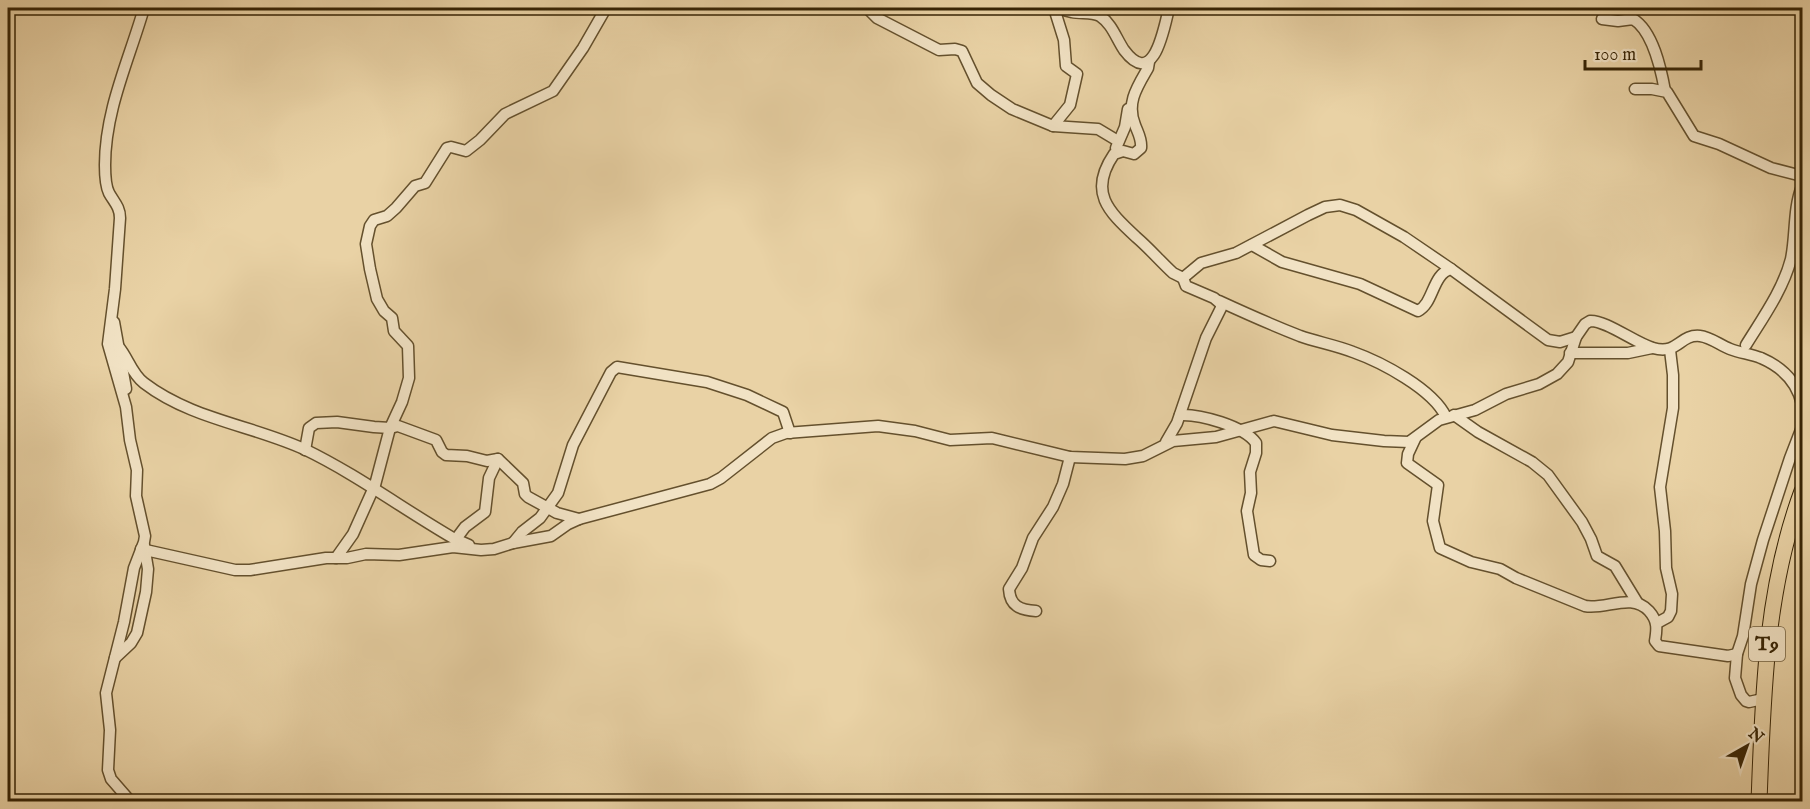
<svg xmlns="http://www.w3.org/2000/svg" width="1810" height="809" viewBox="0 0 1810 809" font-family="'IM FELL English',serif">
	<rect width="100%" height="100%" fill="#e9d2a5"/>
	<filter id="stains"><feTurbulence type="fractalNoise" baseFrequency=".00333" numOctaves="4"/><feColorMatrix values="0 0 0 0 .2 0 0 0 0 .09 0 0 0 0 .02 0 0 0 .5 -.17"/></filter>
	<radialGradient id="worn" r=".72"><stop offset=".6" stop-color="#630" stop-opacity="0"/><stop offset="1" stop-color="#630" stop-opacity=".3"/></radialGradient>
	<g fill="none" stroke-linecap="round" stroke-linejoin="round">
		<defs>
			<g id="minor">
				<polyline points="867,8 877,18 939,50 955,49 962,51 977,83 991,95 1012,109 1053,126 1098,129 1118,141"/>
				<path d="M 1054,8 C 1060,9 1066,11 1072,12 C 1081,14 1091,12 1100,16 C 1112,24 1116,38 1124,50 C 1154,90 1164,28 1169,8"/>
				<path d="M 1602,19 L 1618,21 L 1633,19 C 1653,31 1661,69 1665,91"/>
				<path d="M 1149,62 L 1148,68 C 1137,87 1126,103 1135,125 C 1138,133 1142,139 1141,148 L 1134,154 L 1123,151 L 1114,154 C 1088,192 1108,211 1136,237 C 1149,248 1160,261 1173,273 L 1183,278 L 1201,263 L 1236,253 L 1308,215 L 1325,207 L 1340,205 L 1356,210 L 1404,237 L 1451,269"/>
				<polyline points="1635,89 1652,89 1667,92 1694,136 1719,144 1771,168 1802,176"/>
				<polyline points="1053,126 1070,105 1077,74 1066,66 1064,40 1054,8"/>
				<polyline points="1116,148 1125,127 1128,109"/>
				<path d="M 1252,245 L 1282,262 L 1360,284 L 1418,311 C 1434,303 1432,274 1451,269 L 1548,340 L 1560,342 L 1576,337"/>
				<path d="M 1219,301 C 1245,313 1272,325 1300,336 C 1317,342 1335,345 1353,352 C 1381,362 1433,389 1446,417"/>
				<polyline points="114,322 126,389"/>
				<path d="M 1746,345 C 1762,319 1783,290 1791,259 C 1796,235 1793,209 1802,186"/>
				<path d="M 118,346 C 128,357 131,373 144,383 C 191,419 251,425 304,449 C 356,474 403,509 453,538 L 469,545"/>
				<polyline points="1570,353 1628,353 1652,348"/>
				<path d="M 1180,415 C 1200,414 1244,426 1256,443 L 1256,453 L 1250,472 L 1251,493 L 1247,511 L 1254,555 L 1261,560 L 1270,561"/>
				<polyline points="1454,415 1478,432 1532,462 1548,475 1582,522 1591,539 1597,556 1615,566 1637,602"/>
				<path d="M 1415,439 L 1408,454 L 1407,463 L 1438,485 L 1433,521 L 1440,548 L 1471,562 L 1500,569 L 1516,578 L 1585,606 C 1606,610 1632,592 1649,611 C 1658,621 1657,629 1655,641 L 1659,646 L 1728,656 L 1737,654"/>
				<polyline points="1166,442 1177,423 1206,338 1221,308 1221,304 1214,298 1186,286 1183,278"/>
				<polyline points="305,450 309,428 316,423 337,422 374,427 390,428 398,426 436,440 442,452 446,455 467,456 487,461 498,459 523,483 525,494 528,497 557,513 579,519"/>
				<polyline points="513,543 522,532 540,518 558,493 573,445 611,372 617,367 707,382 747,395 783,412 790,433"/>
				<polyline points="456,544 456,539 465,527 485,512 489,478 498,459"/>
				<path d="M 141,549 L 235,570 L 250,570 L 326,558 L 347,558 L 366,554 L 399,555 L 453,547 L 481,550 L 494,549 L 513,543 L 551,536 L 568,524 L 579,519 L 710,484 L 721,478 L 772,438 L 786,433 L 878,426 L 915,431 L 950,440 L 992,438 L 1070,457 L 1125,459 L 1143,456 L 1173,441 L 1216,437 L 1274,421 L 1332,435 L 1384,441 L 1409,442 L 1439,420 L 1475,410 L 1506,394 L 1539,384 L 1557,374 L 1568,362 L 1576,337 L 1585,324 L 1590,321 C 1606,320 1635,343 1653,348 C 1679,355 1679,334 1700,336 C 1710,337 1720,345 1730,349 C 1740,353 1751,354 1761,358 C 1782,367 1797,382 1802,404"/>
				<polyline points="336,558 353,534 375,485 390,428 402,402 409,378 408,346 394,331 392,318 384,311 377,299 370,269 366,244 370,226 374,220 387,216 396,208 415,186 425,183 447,148 451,147 466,151 480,140 505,114 553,91 583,48 606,8"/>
				<path d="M 1036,611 C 1020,610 1010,606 1009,589 L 1022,568 L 1033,538 L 1053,507 L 1063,484 L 1070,457"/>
				<polyline points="1657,623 1668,617 1671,611 1672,594 1666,568 1665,531 1660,487 1673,408 1673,375 1670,350"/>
				<polyline points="115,658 131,643 137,633 146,592 148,569 144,545"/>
				<polyline points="1763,699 1749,702 1746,701 1741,695 1735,678 1737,654 1743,636 1751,584 1763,540 1790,458 1802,427"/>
				<path d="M 131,802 L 111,779 L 108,770 L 110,730 L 106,693 L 124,622 L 134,568 L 144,542 L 145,536 L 136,496 L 137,470 L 130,440 L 126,407 L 108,344 L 115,289 L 120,218 C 120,207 114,202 109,193 C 105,185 105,174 105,165 C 105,110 129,60 144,8"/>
			</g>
			<path id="highway" d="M 1759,802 C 1763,696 1765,591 1802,491"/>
		</defs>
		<use href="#minor" stroke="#64502d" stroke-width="13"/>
		<use href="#highway" stroke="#372405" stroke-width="17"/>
		<use href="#minor" stroke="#f1e2c4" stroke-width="10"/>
		<use href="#highway" stroke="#e9d2a5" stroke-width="15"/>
	</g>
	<g text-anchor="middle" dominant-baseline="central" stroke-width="5" stroke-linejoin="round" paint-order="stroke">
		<rect fill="#f1e2c4" stroke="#6f5d3e" stroke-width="1.5" x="1749" y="627" width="36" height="34" rx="4.5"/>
		<g font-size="20" font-weight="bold" fill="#372405">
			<text x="1767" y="644">T9</text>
		</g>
	</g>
	<rect width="1810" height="809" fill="none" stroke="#e9d2a5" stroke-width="30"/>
	<rect x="9" y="9" width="1792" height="791" fill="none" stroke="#372405" stroke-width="3"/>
	<rect x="15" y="15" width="1780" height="779" fill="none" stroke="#372405" stroke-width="1.5"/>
	<g transform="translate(1747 746) rotate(40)" stroke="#f1e2c4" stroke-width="4.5" paint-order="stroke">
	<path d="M0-4.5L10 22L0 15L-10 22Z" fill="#372405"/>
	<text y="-9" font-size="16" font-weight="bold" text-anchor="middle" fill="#372405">N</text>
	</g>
	<path d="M1585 60v9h116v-9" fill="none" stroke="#372405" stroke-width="3"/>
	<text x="1594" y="60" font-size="18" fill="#372405" stroke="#f1e2c4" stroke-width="4.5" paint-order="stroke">100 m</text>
	<rect width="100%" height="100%" filter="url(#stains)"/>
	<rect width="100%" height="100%" fill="url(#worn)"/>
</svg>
